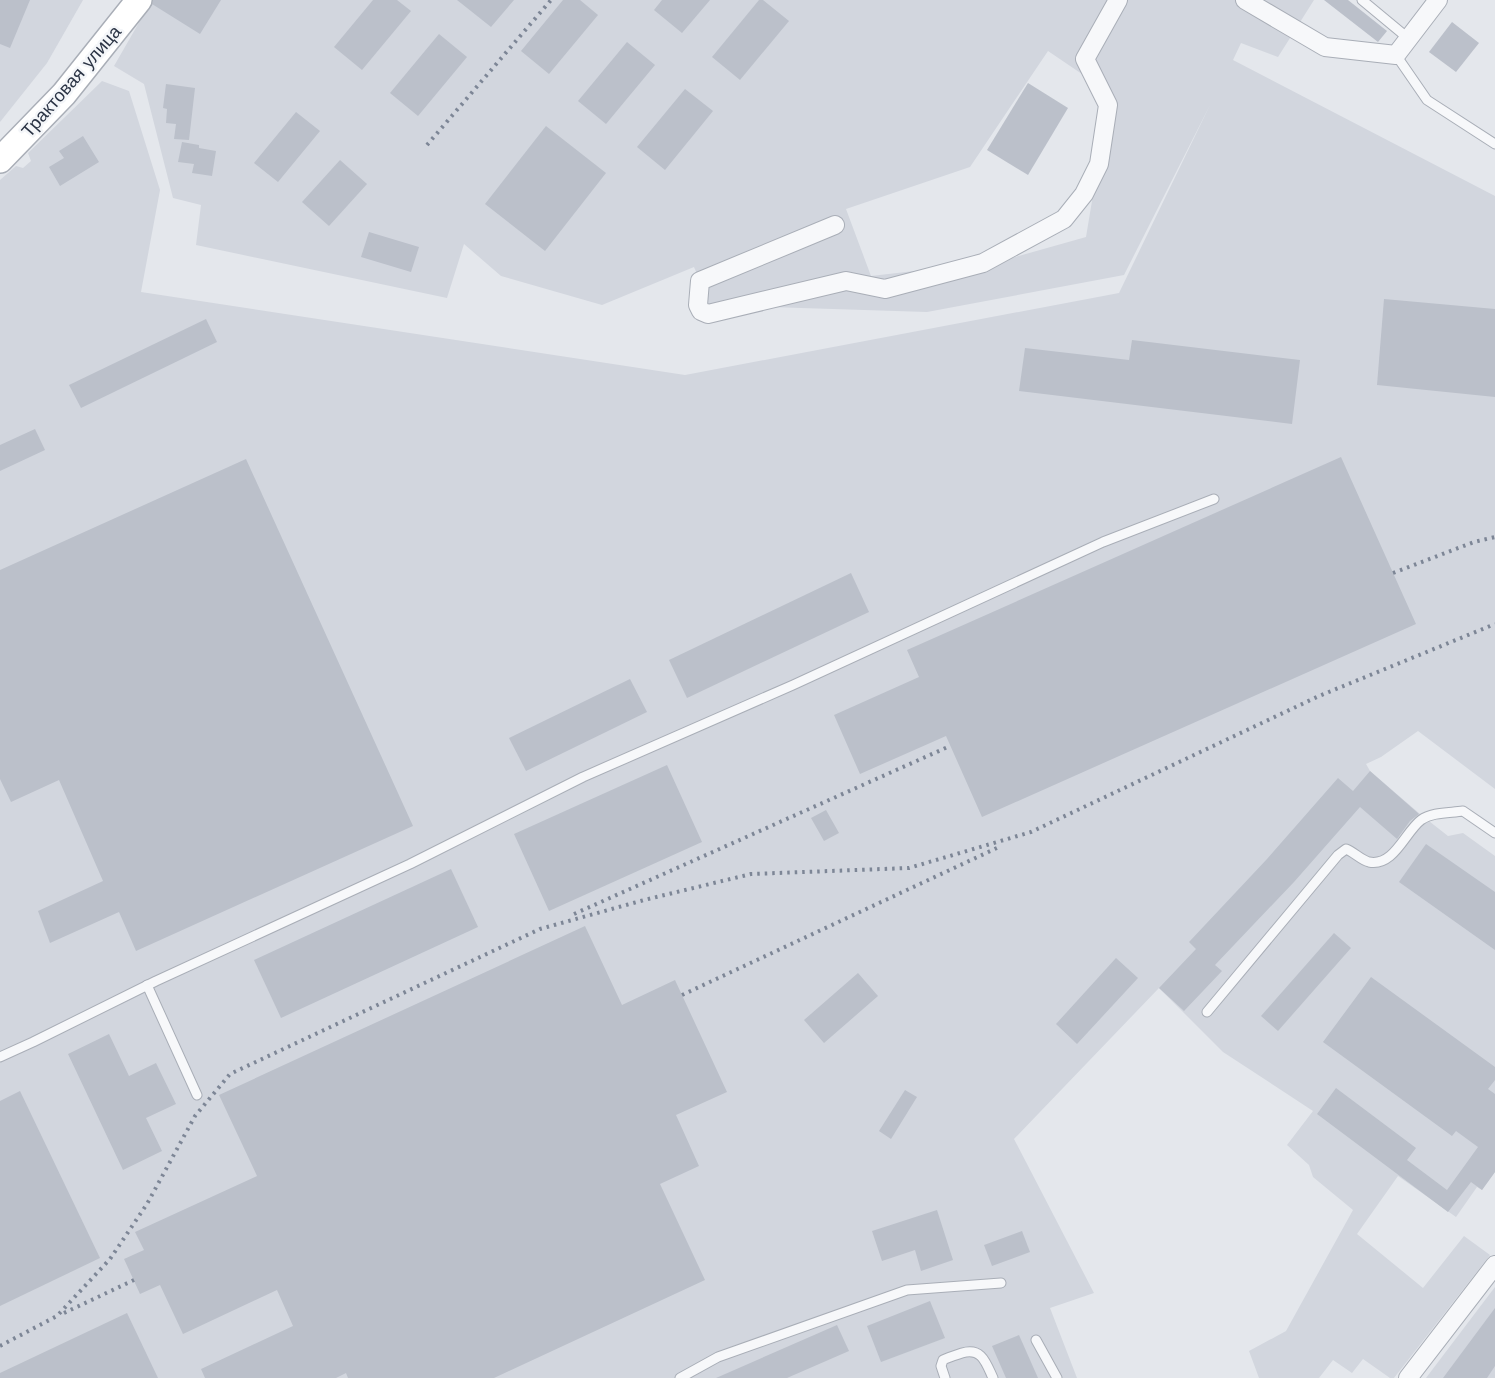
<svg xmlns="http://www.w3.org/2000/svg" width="1495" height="1378" viewBox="0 0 1495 1378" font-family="'Work Sans',sans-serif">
	<rect width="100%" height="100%" fill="#e4e7ec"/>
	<g fill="#d2d6de" fill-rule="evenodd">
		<polygon points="0,0 83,0 47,63 0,122"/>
		<path d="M 152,0 L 1314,0 L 1278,57 L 1241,43 L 1233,60 L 1495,196 L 1495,789 L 1418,731 L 1381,757 L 1366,764 L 1370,771 L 1420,814 L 1448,836 L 1463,833 L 1495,856 L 1495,1172 L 1482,1190 L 1477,1187 L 1456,1217 L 1398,1176 L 1357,1234 L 1423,1288 L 1464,1236 L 1490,1255 L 1394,1378 L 1390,1378 L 1363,1359 L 1352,1373 L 1333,1360 L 1319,1378 L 1259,1378 L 1249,1351 L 1286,1331 L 1353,1210 L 1313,1177 L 1309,1165 L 1287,1145 L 1313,1111 L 1223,1052 L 1159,988 L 1014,1139 L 1094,1293 L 1050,1308 L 1077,1378 L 0,1378 L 0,180 L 16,166 L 23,168 L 31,161 L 28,153 L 102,81 L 129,91 L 160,190 L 141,292 L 685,375 L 1119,293 L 1210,105 L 1124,275 L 927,312 L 708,305 L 700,281 L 694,267 L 602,305 L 501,276 L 464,244 L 447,298 L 196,245 L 201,205 L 173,198 L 144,84 L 114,66 ZM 1048,51 L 1110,93 L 1086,237 L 1001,261 L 871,276 L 846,209 L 970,167 Z"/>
		<polygon points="1495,1287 1495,1378 1426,1378"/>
	</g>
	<g fill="#bbc0ca">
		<polygon points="0,0 30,0 10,48 0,44"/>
		<polygon points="153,0 221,0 200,34 152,4"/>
		<polygon points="373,0 397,0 411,11 362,70 334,47"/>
		<polygon points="457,0 514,0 491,27"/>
		<polygon points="563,0 580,0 598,15 549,74 521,51"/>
		<polygon points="662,0 710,0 682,33 654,10"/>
		<polygon points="759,0 763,0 789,21 740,80 712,57"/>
		<polygon points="1324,0 1348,0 1387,31 1378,42"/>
		<polygon points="1452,22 1479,43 1456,72 1429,52"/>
		<polygon points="439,34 467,57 418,116 390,93"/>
		<polygon points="627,42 655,65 606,124 578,101"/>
		<polygon points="1028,83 1068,108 1028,175 987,150"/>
		<polygon points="166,84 195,88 189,140 174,139 176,124 166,123 167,109 163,108"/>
		<polygon points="685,89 713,111 665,170 637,147"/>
		<polygon points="296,112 320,131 278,182 254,163"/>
		<polygon points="546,126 606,173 545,251 485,204"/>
		<polygon points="83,136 99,162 60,186 49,167 64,158 59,151"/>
		<polygon points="182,142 199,145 199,148 216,151 212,176 192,173 194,164 178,162"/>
		<polygon points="340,160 367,184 329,226 302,202"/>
		<polygon points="369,232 419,247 411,272 361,257"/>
		<polygon points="1384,299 1495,309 1495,397 1377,385"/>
		<polygon points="206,319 217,342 81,408 69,385"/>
		<polygon points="1132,340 1300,360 1292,424 1019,391 1025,348 1129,360"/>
		<polygon points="35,429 45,450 0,471 0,445"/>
		<polygon points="1341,457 1416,624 982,817 946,736 860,774 834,715 919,677 907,650"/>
		<polygon points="246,459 413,826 136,951 119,912 50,943 38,911 103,881 59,780 11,802 0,779 0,570"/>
		<polygon points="851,573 869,612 687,698 669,660"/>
		<polygon points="630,679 647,712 526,771 509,738"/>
		<polygon points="667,765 702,842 549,911 514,834"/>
		<polygon points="1370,771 1419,814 1410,821 1397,839 1360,807 1294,882 1215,965 1222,971 1184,1011 1159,988 1196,949 1189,942 1267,859 1338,778 1353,791"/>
		<polygon points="826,810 839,833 824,841 811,818"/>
		<polygon points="1426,844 1495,892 1495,950 1399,882"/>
		<polygon points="451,869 478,927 281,1018 254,960"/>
		<polygon points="585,926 622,1005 675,980 727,1092 676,1115 699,1166 660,1184 705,1280 494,1378 348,1378 346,1373 336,1378 205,1378 201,1369 293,1326 277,1290 183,1334 160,1285 140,1294 124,1259 144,1250 135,1232 257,1176 219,1095"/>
		<polygon points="1334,933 1351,948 1278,1031 1261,1016"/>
		<polygon points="1116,958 1138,978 1077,1044 1056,1024"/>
		<polygon points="858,973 878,996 824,1043 804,1020"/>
		<polygon points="1371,977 1495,1067 1495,1080 1488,1089 1495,1094 1495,1172 1482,1190 1471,1182 1448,1212 1317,1114 1336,1088 1416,1148 1407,1160 1447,1190 1478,1147 1456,1131 1452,1136 1323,1042"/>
		<polygon points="109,1034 129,1076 156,1063 176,1104 146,1118 162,1151 123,1170 68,1054"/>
		<polygon points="905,1090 917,1097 891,1139 879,1131"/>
		<polygon points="20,1091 100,1258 0,1306 0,1101"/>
		<polygon points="937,1210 953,1260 921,1271 915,1250 882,1261 872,1231"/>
		<polygon points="1022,1231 1030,1252 992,1266 984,1245"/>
		<polygon points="930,1301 945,1338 881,1362 867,1326"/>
		<polygon points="1495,1308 1495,1366 1487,1378 1443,1378"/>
		<polygon points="127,1313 158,1378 0,1378 0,1373"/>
		<polygon points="837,1325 849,1351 787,1378 716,1378"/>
		<polygon points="1019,1335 1038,1378 1006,1378 992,1346"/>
	</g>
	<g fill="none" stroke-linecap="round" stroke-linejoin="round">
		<defs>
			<g id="service">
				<polyline points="1362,0 1409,39"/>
				<polyline points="1396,55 1427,100 1495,144"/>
				<polyline points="147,985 197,1095"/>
				<path d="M 1207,1012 L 1338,855 L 1346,849 C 1354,852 1361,860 1369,862 C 1394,867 1405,832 1421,820 C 1432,812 1450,813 1463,811 L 1495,833"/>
				<polyline points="0,1057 33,1042 156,981 410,864 583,777 793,685 1103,542 1214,499"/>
				<polyline points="1036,1340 1057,1378"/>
				<polyline points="680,1378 718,1357 907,1290 1001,1283"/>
				<path d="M 945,1378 L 941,1366 L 943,1360 C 949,1357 956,1355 962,1353 C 982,1347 986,1363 993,1378"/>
			</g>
			<g id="minor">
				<polyline points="1245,0 1325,47 1396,55 1438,0"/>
				<polyline points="835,225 700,281 698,305 701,311 708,314 846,281 885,289 983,263 1064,219 1084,194 1099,164 1108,105 1085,59 1118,0"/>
				<polyline points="1408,1378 1495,1265"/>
			</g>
			<polyline id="secondary" points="0,160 64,94 139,0"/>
		</defs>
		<use href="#service" stroke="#a9aeb7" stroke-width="11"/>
		<use href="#minor" stroke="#a9aeb7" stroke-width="20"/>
		<use href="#secondary" stroke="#a9aeb7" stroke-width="28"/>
		<use href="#service" stroke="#f7f8fa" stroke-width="9"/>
		<use href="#minor" stroke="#f7f8fa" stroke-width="18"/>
		<use href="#secondary" stroke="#fff" stroke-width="25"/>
		<g stroke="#7d8696" stroke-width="4" stroke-dasharray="2.5 5" stroke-linecap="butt">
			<polyline points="427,145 551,0"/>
			<polyline points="1393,573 1474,542 1495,537"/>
			<polyline points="574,914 950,746"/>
			<polyline points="682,995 999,847"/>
			<polyline points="64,1313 134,1280"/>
			<polyline points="0,1346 57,1316 110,1259 147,1204 195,1116 230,1074 540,929 644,900 751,874 909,868 1031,832 1319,696 1495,624"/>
		</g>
	</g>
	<g text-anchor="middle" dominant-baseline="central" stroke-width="5" stroke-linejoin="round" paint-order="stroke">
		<g font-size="18" fill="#2b3445" stroke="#f4f6f9">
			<text transform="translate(71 81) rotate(-49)">Трактовая улица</text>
		</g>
	</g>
</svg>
